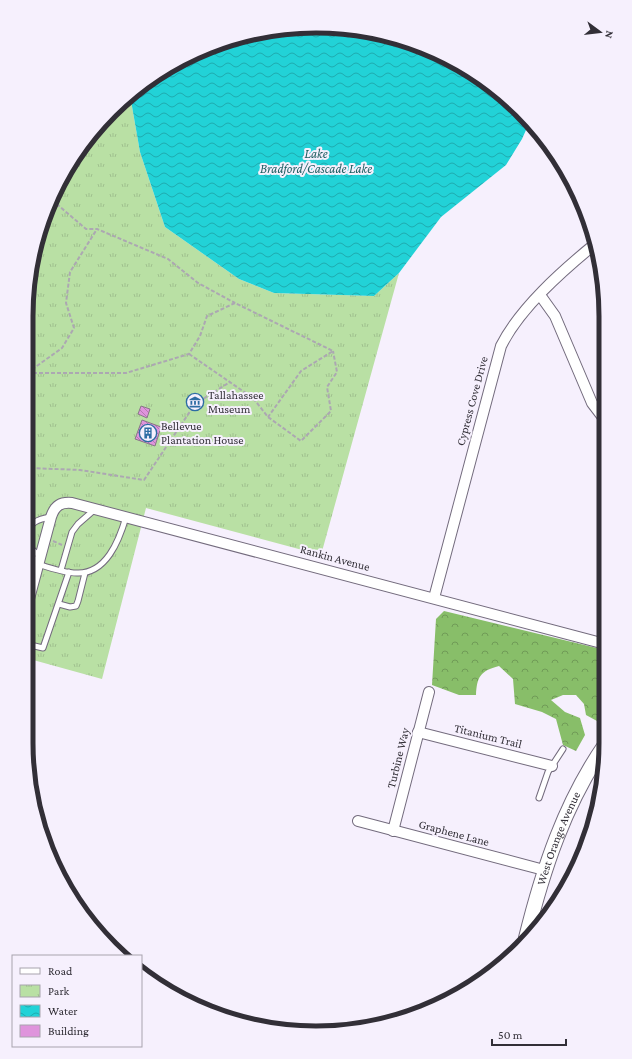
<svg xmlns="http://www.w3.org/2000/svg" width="632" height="1059" viewBox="0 0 632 1059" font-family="'Crimson Pro',serif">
	<defs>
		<pattern id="forest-crowns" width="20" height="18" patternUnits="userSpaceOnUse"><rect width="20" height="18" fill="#88be69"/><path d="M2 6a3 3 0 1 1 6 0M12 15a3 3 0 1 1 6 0" fill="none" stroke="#709b57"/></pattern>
		<pattern id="park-tufts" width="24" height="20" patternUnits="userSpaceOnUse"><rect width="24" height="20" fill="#b9e0a4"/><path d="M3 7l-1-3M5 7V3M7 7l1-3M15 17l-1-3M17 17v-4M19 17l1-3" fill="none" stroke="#a0c08e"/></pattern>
		<pattern id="water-waves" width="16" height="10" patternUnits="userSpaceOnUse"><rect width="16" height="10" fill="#22d2d7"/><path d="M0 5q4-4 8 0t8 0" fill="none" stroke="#1eabaf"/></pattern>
		<pattern id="building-back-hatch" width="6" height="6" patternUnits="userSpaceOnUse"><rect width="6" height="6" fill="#df94dc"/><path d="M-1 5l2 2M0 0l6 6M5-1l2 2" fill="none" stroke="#b579b3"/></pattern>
	</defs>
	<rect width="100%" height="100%" fill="#f6f0fd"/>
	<g fill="url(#forest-crowns)">
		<path d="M 444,611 L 605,650 L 605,712 L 597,721 L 586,715 L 584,704 L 576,695 L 563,695 L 551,700 L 565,712 L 580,718 L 585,735 L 576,751 L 563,745 L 556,719 L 542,712 L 515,704 L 513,679 L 499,666 C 480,671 477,677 476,695 L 459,695 L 432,685 L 436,619 Z"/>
		<polygon points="594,818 591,836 561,897 567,876"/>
	</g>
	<polygon fill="url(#park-tufts)" points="130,95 140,152 165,227 239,279 274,293 374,296 399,273 321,555 146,508 102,679 26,658 27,297 41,223 75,155 111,111"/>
	<polygon fill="url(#water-waves)" points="316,26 373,32 427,48 477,75 530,121 522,139 506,165 441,217 399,273 374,296 274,293 239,279 165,227 140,152 130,95 155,75 205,48 260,32"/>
	<g fill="url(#building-back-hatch)" stroke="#887887">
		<polygon points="141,406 150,409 147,418 138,414"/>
		<polygon points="142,420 161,427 155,446 135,439"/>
	</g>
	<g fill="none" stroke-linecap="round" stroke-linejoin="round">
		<defs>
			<g id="lane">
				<path d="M 26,537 C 29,522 38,519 51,517"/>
				<polyline points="26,542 30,548 40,556"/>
				<polyline points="26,554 32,549"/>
				<path d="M 38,564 C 50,568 64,573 77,573 C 106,574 119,541 126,517"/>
				<polyline points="61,570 72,532 78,524 94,510"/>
				<polyline points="59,604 70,607 76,606 78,601 85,573"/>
				<polyline points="26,644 43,648 69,572"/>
				<polyline points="539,798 548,772 563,749"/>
			</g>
			<g id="street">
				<polyline points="540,295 555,316 592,403 605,420"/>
				<path d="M 434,598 L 501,346 C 520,308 562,271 595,244"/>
				<path d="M 26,610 L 51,517 C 55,505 61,502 72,503 L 605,644"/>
				<polyline points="418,732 552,766"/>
				<polyline points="358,821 544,870"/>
				<polyline points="393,831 429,692"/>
			</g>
			<g id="secondary">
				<path id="s1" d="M 526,938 C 543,869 565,803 605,745"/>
			</g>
		</defs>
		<use href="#lane" stroke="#736b7d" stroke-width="7"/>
		<use href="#street" stroke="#736b7d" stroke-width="12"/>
		<use href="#secondary" stroke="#736b7d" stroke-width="16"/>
		<g stroke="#aca7b2" stroke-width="2" stroke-dasharray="4 2" stroke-linecap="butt">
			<polyline points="52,200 86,229 97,229 168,259 198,283 235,303"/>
			<polyline points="189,354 253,398 268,417 301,441 331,411 327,387 337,372 333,351"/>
			<polyline points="27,373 126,373 189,354 200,336 207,316 235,303 333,351 301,371 268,417"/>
			<polyline points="27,373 62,348 74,328 66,303 70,272 97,229"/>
			<polyline points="26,472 31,468 80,470 144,480 195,404 230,382"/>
			<polyline points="53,541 62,545"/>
		</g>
		<use href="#lane" stroke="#fff" stroke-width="5"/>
		<use href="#street" stroke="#fff" stroke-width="10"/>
		<use href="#secondary" stroke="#fff" stroke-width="14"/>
	</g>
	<defs>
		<symbol id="museum-ring" viewBox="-11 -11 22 22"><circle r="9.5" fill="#f6f0fd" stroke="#2d6ca3" stroke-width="1.5"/><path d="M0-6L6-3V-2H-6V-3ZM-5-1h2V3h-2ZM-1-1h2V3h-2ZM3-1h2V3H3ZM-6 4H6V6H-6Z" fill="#2d6ca3"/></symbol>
		<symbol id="building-ring" viewBox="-11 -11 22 22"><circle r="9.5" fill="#f6f0fd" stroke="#2d6ca3" stroke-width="1.5"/><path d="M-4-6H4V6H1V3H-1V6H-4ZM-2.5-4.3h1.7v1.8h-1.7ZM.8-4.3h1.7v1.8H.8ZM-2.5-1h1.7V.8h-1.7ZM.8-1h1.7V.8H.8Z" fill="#2d6ca3"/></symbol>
	</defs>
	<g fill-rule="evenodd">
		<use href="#museum-ring" x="185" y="392" width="20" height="20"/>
		<use href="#building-ring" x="138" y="423" width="20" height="20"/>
	</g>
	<g text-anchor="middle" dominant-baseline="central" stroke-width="4" stroke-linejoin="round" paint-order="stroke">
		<g font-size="12" fill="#322f37" stroke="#f6f0fd" text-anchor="start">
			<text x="208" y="395">Tallahassee<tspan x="208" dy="14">Museum</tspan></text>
			<text x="161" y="426">Bellevue<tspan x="161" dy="14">Plantation House</tspan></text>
		</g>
		<g font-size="12" fill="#322f37" stroke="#f6f0fd">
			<text transform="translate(472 401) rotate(-75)">Cypress Cove Drive</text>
			<text transform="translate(335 558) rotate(15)">Rankin Avenue</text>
			<text transform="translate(488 736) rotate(14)">Titanium Trail</text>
			<text transform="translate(398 758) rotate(-76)">Turbine Way</text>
			<text transform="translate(454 833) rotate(15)">Graphene Lane</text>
			<text stroke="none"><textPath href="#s1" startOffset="105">West Orange Avenue</textPath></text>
		</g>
		<g font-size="13" font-style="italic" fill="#1e5f61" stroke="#f6f0fd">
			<text x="316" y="153">Lake<tspan x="316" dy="15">Bradford/Cascade Lake</tspan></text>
		</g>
	</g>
	<path d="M0 0H632V1059H0ZM316 33H316A283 283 0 0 1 599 316V743A283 283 0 0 1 316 1026H316A283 283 0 0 1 33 743V316A283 283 0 0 1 316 33Z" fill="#f6f0fd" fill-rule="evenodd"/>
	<path fill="none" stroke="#322f37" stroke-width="5" d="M316 33H316A283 283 0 0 1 599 316V743A283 283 0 0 1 316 1026H316A283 283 0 0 1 33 743V316A283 283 0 0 1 316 33Z"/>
	<rect x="12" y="955" width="130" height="92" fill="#f6f0fd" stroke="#a8a3ae"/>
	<rect x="20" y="968" width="20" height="6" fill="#ffffff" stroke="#a8a3ae"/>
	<text x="48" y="975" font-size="12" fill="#322f37">Road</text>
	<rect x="20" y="985" width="20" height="12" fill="url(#park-tufts)" stroke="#a8a3ae"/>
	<text x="48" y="995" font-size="12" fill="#322f37">Park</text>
	<rect x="20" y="1005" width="20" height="12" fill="url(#water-waves)" stroke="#a8a3ae"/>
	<text x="48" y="1015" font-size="12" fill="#322f37">Water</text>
	<rect x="20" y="1025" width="20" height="12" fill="#df94dc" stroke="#a8a3ae"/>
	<text x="48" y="1035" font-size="12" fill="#322f37">Building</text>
	<g transform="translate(600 32) rotate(105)" stroke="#f6f0fd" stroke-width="3" paint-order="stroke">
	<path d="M0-3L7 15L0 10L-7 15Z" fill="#322f37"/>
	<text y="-6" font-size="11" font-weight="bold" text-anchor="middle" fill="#322f37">N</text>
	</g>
	<path d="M492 1039v6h74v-6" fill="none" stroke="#322f37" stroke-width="2"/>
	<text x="498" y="1039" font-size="12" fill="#322f37" stroke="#f6f0fd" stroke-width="3" paint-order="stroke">50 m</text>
</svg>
